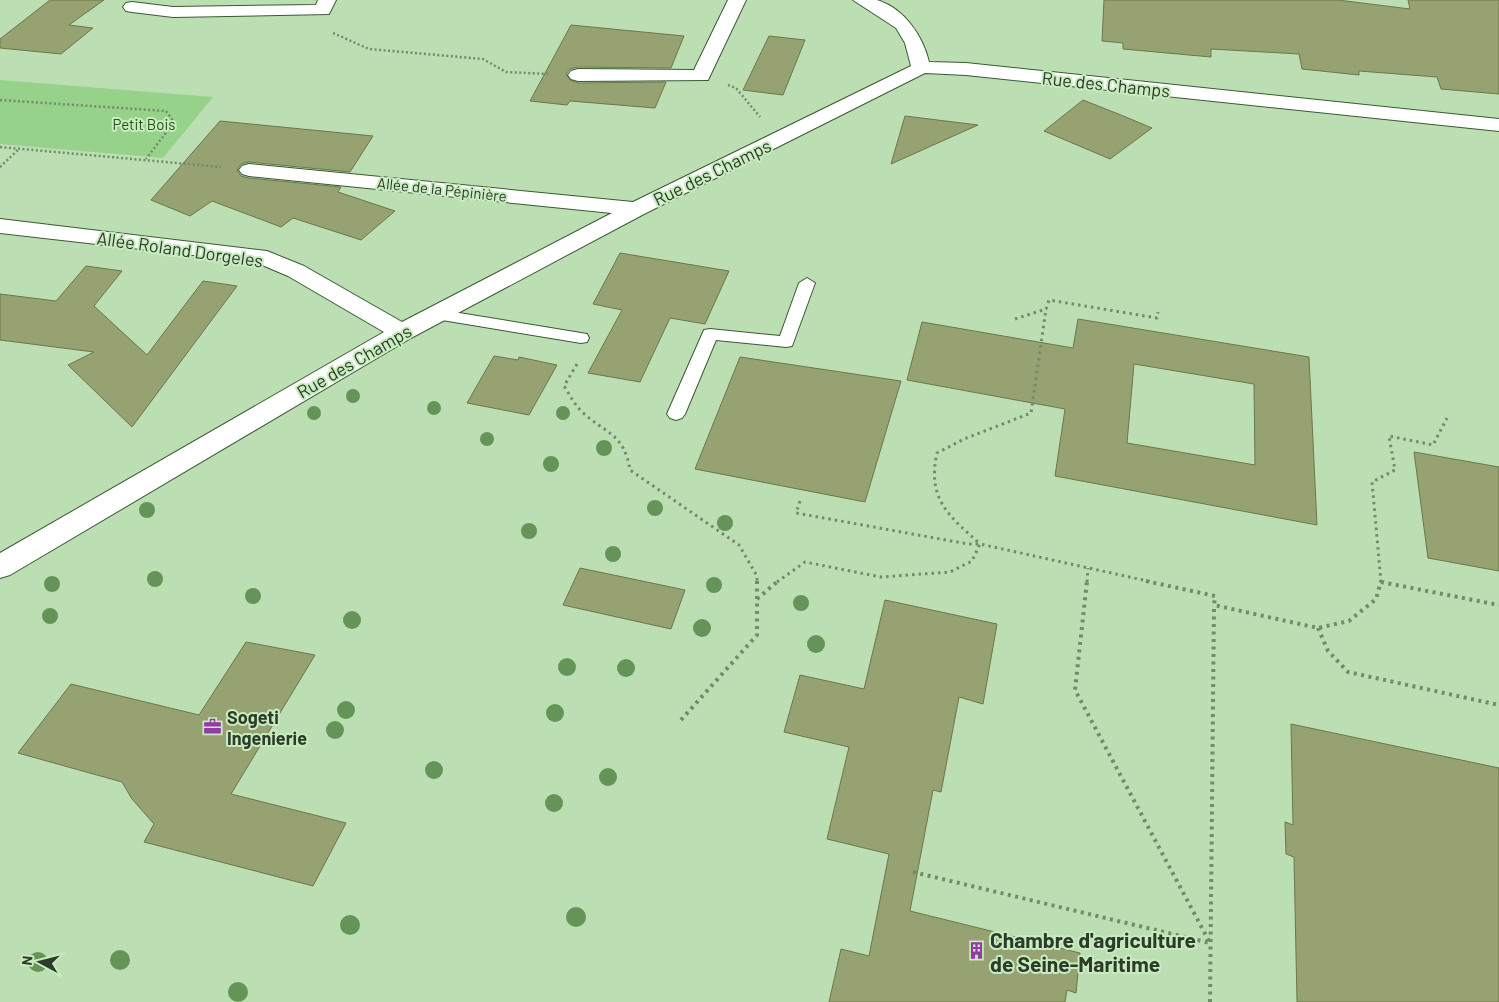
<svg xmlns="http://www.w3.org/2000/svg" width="1499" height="1002" viewBox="0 0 1499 1002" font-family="Barlow,sans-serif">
	<rect width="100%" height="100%" fill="#bbdfb3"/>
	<polygon fill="#97d28a" points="0,80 213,97 163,158 0,144"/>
	<g fill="#96a271" stroke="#6c7747" fill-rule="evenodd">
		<polygon points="50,0 104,0 69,25 93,28 61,54 0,48 0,39"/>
		<polygon points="1104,0 1338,0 1410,9 1408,0 1499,0 1499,94 1441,89 1437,77 1359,71 1359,75 1302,69 1299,54 1211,49 1211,57 1123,49 1123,43 1102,41"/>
		<polygon points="571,25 684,36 671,68 578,67 570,69 566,74 570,80 578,83 666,82 655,108 570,101 567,105 530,101"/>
		<polygon points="769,36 805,40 783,95 743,90"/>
		<polygon points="1083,100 1121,115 1152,128 1110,159 1044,131"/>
		<polygon points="905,116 978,125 891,164"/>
		<polygon points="220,121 373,136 350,172 249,162 241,164 237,170 241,176 249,178 341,187 338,192 395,211 361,240 293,218 281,227 212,201 190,216 151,200"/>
		<polygon points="620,253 729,271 705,324 670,318 640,382 588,373 622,310 593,304"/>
		<polygon points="86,266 122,271 94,306 147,355 203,281 237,286 132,427 68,365 94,352 0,340 0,294 56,301"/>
		<path d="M 1078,319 L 1309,357 L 1317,525 L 1055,476 L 1065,409 L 907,380 L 922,322 L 1073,348 ZM 1134,364 L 1254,384 L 1255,465 L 1127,443 Z"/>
		<polygon points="494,356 518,360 519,357 557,365 529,415 467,403"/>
		<polygon points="740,357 901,381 865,502 695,469"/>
		<polygon points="1414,452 1499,467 1499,571 1428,558"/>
		<polygon points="580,568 685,590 671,629 563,605"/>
		<polygon points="885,600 997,624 983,704 959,697 941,792 933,790 910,911 1080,953 1076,993 1067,990 1065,1002 829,1002 841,949 869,956 889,854 827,839 849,747 784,732 800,675 864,689"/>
		<polygon points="246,642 315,655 231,794 346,823 313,886 144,842 154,824 132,799 122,782 18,753 71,684 199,715"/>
		<polygon points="1291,724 1499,768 1499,1002 1297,1002 1294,857 1286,854 1285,822 1293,825"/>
	</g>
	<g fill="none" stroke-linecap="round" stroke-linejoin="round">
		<defs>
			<g id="lane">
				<polygon points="807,278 815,283 792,346 786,347 716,340 685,414 682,418 676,420 670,418 667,414 704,330 710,329 780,336 799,283"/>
				<polygon points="443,305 449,306 453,312 581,333 587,334 589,338 587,342 581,343 448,321 442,320 435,310 437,306"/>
			</g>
			<g id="street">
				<polygon points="318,0 336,0 329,14 173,17 132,12 126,11 123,7 126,3 132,2 173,7 316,5"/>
				<polygon points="728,0 746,0 708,80 578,81 571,79 568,75 571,71 578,69 694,70"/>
				<path d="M 853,0 C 861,0 870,0 877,0 C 904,8 923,36 929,62 L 966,63 L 1499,119 L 1499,131 L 966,75 L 925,73 L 644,214 L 411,338 L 10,575 L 0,578 L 0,553 L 384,332 L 288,276 L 255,262 L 0,233 L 0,219 L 267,251 L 304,266 L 402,322 L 612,213 L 249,176 L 242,174 L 239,170 L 242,166 L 249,164 L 633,202 L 911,66 L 905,43 L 896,28 Z"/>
			</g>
		</defs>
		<use href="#lane" stroke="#3b5934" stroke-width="2"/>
		<use href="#street" stroke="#3b5934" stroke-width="2"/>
		<g stroke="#728b6c" stroke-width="2.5" stroke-dasharray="2 2.5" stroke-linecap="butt">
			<polyline points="333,33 369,49 483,59 506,72 549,74"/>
			<polyline points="728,85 736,88 760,117"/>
			<polyline points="0,100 166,111 174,122 146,159"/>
			<polyline points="0,147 221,167"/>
			<polyline points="0,167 19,149"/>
		</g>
		<g stroke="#728b6c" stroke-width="3" stroke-dasharray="2.5 4" stroke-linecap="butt">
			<polyline points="1015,319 1046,309 1049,300 1157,318 1158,312"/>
			<path d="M 577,364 L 564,386 C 570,395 574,404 582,412 C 606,434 624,433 630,470 L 739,545 L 757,576 L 757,582"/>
			<polyline points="800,501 796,513 968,544 980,544 1152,582"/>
			<path d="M 777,582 L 805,562 L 881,577 L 950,572 L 972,561 L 980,544 C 948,515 927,499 937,453 L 964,439 L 1031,413 L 1046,309"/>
			<polyline points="1087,582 1088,568"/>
			<polyline points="1381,582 1372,482 1395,470 1389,436 1433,445 1447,418"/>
		</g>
		<g stroke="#728b6c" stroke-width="4" stroke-dasharray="3 4.5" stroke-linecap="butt">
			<polyline points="1146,581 1215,596 1214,605 1318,628 1349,621 1376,599 1381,581"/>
			<polyline points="1381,582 1499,605"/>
			<polyline points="757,599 778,581"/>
			<polyline points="1318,628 1328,651 1348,672 1499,705"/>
			<polyline points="681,720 757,635 757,581"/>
			<polyline points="913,872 1210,943 1075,690 1087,581"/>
			<polyline points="1210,1002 1214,605"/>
		</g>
		<use href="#lane" fill="#fff" fill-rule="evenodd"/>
		<use href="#street" fill="#fff" fill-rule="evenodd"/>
	</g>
	<g fill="#659458">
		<circle cx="353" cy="396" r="7"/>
		<circle cx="434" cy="408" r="7"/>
		<circle cx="314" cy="413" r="7"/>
		<circle cx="563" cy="413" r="7"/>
		<circle cx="487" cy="439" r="7"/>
		<circle cx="604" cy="448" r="8"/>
		<circle cx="551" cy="464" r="8"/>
		<circle cx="655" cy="508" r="8"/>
		<circle cx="147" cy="510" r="8"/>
		<circle cx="725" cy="523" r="8"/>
		<circle cx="529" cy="531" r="8"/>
		<circle cx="613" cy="554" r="8"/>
		<circle cx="155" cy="579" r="8"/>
		<circle cx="52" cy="584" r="8"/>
		<circle cx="714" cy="585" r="8"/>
		<circle cx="253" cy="596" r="8"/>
		<circle cx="801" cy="603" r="8"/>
		<circle cx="50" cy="616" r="8"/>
		<circle cx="352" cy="620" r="9"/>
		<circle cx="702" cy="628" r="9"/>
		<circle cx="816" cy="644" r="9"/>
		<circle cx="567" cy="667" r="9"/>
		<circle cx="626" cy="668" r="9"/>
		<circle cx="346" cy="710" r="9"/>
		<circle cx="555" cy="713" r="9"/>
		<circle cx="335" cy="730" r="9"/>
		<circle cx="434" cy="770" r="9"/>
		<circle cx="608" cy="777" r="9"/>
		<circle cx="554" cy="803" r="9"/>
		<circle cx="576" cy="917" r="10"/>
		<circle cx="350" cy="925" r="10"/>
		<circle cx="120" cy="960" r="10"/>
		<circle cx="38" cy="962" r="10"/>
		<circle cx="238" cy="992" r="10"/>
	</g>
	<defs>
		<symbol id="office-bare" viewBox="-9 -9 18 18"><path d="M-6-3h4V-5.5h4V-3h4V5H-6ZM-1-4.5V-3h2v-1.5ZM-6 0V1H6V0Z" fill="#933aa7" stroke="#c8ecc0" stroke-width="2.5" paint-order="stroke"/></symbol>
		<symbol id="building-bare" viewBox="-9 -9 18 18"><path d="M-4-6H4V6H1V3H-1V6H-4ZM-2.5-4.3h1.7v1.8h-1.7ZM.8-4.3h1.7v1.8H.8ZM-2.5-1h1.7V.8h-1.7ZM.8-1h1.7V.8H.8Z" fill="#933aa7" stroke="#c8ecc0" stroke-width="2.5" paint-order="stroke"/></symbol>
	</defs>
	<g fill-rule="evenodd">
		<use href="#office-bare" x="200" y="714" width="25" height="25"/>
		<use href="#building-bare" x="964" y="938" width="25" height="25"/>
	</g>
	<g text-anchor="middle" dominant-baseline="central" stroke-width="4" stroke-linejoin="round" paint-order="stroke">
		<g font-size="15" fill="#1f560e" stroke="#c8ecc0">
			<text x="144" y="124">Petit Bois</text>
		</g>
		<g font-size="15" fill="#2d3b29" stroke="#c8ecc0">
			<text transform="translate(442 189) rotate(6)">Allée de la Pépinière</text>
		</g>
		<g font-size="18" fill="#2d3b29" stroke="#c8ecc0">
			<text transform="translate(1106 84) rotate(6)">Rue des Champs</text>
			<text transform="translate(712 172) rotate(-26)">Rue des Champs</text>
			<text transform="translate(180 249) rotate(8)">Allée Roland Dorgeles</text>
			<text transform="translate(354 361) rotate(-30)">Rue des Champs</text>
		</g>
		<g font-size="18" font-weight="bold" fill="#2d3b29" stroke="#c8ecc0" text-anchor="start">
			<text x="227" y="717">Sogeti<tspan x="227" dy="21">Ingenierie</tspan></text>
		</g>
		<g font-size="21" font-weight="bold" fill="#2d3b29" stroke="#c8ecc0" text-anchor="start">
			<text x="990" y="939">Chambre d'agriculture<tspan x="990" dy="24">de Seine-Maritime</tspan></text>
		</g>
	</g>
	<g transform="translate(40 962) rotate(277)" stroke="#c8ecc0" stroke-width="4" paint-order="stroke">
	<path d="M0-4L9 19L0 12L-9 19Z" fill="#2d3b29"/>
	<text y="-8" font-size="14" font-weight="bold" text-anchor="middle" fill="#2d3b29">N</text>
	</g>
</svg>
